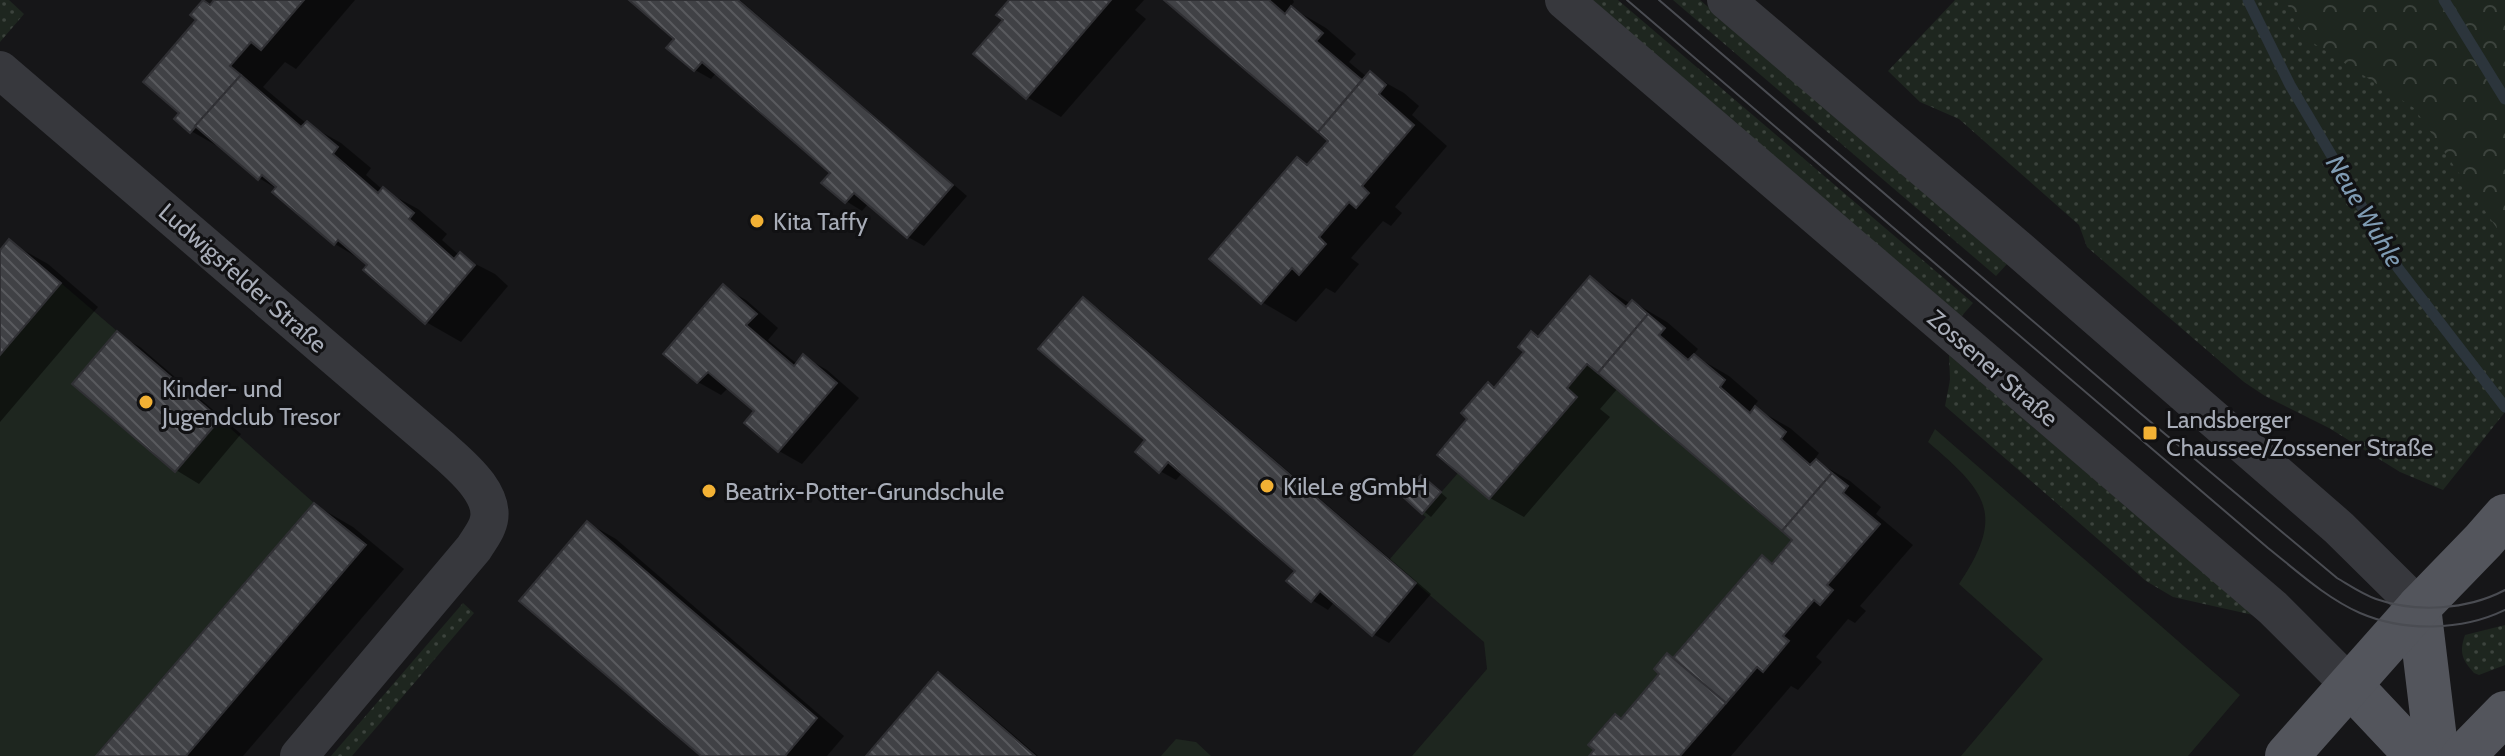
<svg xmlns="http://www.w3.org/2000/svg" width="2505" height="756" viewBox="0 0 2505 756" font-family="Cabin,sans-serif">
	<defs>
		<pattern id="grass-dots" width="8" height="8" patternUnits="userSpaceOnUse" patternTransform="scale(2)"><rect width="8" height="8" fill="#1e261f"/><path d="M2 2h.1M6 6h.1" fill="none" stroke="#3c433d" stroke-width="1.8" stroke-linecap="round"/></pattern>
		<pattern id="forest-crowns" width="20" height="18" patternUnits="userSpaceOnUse" patternTransform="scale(2)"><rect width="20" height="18" fill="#1e261f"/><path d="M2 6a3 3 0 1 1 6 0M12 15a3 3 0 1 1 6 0" fill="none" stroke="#3c433d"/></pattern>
		<pattern id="building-back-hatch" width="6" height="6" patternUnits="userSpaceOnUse" patternTransform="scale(2)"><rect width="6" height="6" fill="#404145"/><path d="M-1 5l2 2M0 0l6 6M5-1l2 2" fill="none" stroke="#595a5e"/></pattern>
	</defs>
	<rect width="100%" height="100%" fill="#161618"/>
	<g fill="url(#grass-dots)">
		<polygon points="0,0 9,0 24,14 0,42"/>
		<polygon points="1590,0 1618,0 1973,303 1960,318"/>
		<polygon points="1673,0 1700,0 2007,264 1996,276"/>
		<polygon points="1955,0 2505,0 2505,412 2443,490 2400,472 2329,428 2265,396 2244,382 2087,247 2079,225 1959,119 1920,102 1888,71"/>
		<polygon points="1949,355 2253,615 2173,597 2146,581 1945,406 1950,380"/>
		<polygon points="463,603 474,613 352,756 331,756"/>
		<path d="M 2505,625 L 2505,665 L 2479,675 L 2474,673 C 2462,660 2459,652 2465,635 Z"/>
	</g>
	<polygon fill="url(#forest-crowns)" points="2285,0 2505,0 2505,240 2414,108 2304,37"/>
	<g fill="#1e261f">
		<polygon points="61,283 117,331 72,384 174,472 220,419 314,503 96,756 0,756 0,355"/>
		<polygon points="1587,364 1792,540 1772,564 1761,555 1673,658 1667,654 1659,674 1621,719 1614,714 1588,744 1594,750 1589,756 1412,756 1487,669 1484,642 1389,560 1426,517 1422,514 1458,473 1489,499 1577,397 1567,388"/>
		<path d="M 1935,429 L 2240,695 L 2188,756 L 1961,756 L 2043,659 L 1959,584 C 2007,513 1985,491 1928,442 Z"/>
		<polygon points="1176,739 1196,742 1211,756 1161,756"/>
	</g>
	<g fill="#0007">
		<polygon points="217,0 355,0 296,69 285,62 263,87 307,124 341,143 371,168 366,175 383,190 418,209 447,234 442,240 460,256 495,274 508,286 461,342 426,322 366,270 370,265 335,244 277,189 259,178 226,151 191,131 182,113 212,6"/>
		<polygon points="632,0 740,0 967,196 924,246 908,237 869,203 862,211 846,201 833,172 717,72 711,79 695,70 669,47 677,39"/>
		<polygon points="1012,0 1144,0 1135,10 1146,19 1061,117 1027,97 1005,20"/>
		<polygon points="1167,0 1293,0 1294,2 1290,7 1326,28 1356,54 1349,62 1367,77 1370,74 1404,93 1419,106 1412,115 1447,146 1395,207 1402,213 1391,226 1383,221 1351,258 1359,264 1335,293 1326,288 1296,322 1262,302 1298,159 1309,166 1331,141"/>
		<polygon points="9,242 48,264 98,307 0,422 0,253"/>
		<polygon points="1590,278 1631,304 1633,302 1667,322 1698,349 1693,355 1729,376 1758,401 1753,407 1790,428 1819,453 1814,460 1850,481 1881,507 1876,514 1913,545 1860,606 1866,611 1855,623 1848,619 1816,657 1822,662 1798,690 1791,686 1731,756 1592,756 1762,557 1774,564 1795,540 1618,388 1600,409 1610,417 1524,517 1490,498 1440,454"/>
		<polygon points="723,287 746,300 778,328 768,340 797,364 804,357 827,370 859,398 802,464 779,451 756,411 729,387 721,395 698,382 666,354"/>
		<polygon points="1083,300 1099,309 1431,594 1389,643 1373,634 1335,601 1328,610 1312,600 1298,571 1183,472 1176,480 1160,471"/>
		<polygon points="117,334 140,347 241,434 199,484 176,470"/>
		<polygon points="1429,482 1447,498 1431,517 1405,496"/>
		<polygon points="315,505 353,527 404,569 243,756 99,756"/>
		<polygon points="588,523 616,539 844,736 827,756 704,756"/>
		<polygon points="938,675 954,684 1038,756 869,756"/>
	</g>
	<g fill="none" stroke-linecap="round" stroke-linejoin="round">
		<g stroke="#2c353c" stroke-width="11">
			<polyline points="2248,0 2290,85 2398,268 2505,407"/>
			<polyline points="2444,0 2505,99"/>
		</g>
	</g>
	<g fill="url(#building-back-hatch)" stroke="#303034" stroke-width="2">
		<polygon points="203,0 210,5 214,0 304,0 261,50 251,42 230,66 241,75 190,133 174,119 179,113 143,82 196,20 190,15"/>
		<polygon points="629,0 738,0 953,185 907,238 854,193 845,203 821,183 830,173 702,62 694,71 666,48 674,39"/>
		<polygon points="1009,0 1111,0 1026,99 973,54 1003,20 996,15"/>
		<polygon points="1164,0 1269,0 1285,14 1291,6 1323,33 1316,41 1362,80 1318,132"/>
		<polygon points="1370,71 1386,85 1379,94 1414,125 1362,186 1369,193 1356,208 1349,202 1319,237 1326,244 1299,275 1292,268 1261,304 1209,259 1297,157 1307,165 1328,141 1318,132"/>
		<polygon points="241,75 301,127 307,121 338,147 333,154 378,193 383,187 414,213 409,219 454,259 460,252 475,265 425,324 363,270 367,265 338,240 334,245 272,192 276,187 262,175 258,180 195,126"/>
		<polygon points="9,239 61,283 0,355 0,250"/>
		<polygon points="1590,276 1626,307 1632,300 1648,314 1598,373 1587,364 1567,388 1577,397 1489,499 1437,455 1467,419 1461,413 1488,382 1494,388 1524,352 1518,347 1531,331 1538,337"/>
		<polygon points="723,284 757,314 746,325 794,366 803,354 837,383 778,452 744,423 754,411 708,372 697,383 663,354"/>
		<polygon points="1083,297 1416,583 1372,636 1320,591 1311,602 1286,581 1295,571 1168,462 1159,473 1135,452 1145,440 1038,349"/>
		<polygon points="1648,314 1665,328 1659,335 1688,360 1694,354 1725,380 1720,387 1750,413 1755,406 1786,432 1781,439 1810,465 1816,459 1832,473 1782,531 1598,373"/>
		<polygon points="117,331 220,419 175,472 72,384"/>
		<polygon points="1832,473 1848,486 1843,493 1880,524 1827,585 1833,590 1820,605 1814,600 1783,636 1789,641 1763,672 1757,667 1726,703 1673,658 1762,555 1772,564 1792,540 1782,531"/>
		<polygon points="1421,475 1441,492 1422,514 1402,496"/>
		<polygon points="314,503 366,545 186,756 96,756"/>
		<polygon points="587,521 817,718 785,756 701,756 519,601"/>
		<polygon points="1667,653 1726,703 1680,756 1589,756 1594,750 1588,745 1615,714 1621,719 1659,674 1654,669"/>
		<polygon points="938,672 1035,756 866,756"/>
	</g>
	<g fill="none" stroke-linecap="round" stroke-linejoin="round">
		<g stroke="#37383d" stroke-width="38">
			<polyline points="1564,0 2273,608 2351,686"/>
			<polyline points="1726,0 2017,248 2339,528 2419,607"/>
			<path d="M 0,70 L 440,447 C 459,464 500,496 487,526 C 484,534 478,541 474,548 L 299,756"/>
		</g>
		<g stroke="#53555c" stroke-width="44">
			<polyline points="2419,607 2437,756"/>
			<polyline points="2351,686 2417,756"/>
			<polyline points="2287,756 2419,607 2483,541 2505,516"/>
			<polyline points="2463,756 2505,713"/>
		</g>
		<g stroke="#4a4c52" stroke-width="2">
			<path d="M 1627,0 L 2268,548 C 2297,571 2326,598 2360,613 C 2404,632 2462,631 2505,610"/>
			<path d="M 1659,0 L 2140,413 L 2337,578 C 2349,585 2362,594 2376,599 C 2416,613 2467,610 2505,590"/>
		</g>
	</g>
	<g fill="#f2b134" stroke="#111113" stroke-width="3">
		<circle cx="757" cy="221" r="8"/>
		<circle cx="146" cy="402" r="8"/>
		<rect x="2142" y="425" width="16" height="16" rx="4"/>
		<circle cx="1267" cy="486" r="8"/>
		<circle cx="709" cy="491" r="8"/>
	</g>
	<g text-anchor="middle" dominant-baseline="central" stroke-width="6" stroke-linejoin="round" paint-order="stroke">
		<g font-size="24" fill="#a8adb8" stroke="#111113" text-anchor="start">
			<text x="773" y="221">Kita Taffy</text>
			<text x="162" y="388">Kinder- und<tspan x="162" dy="28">Jugendclub Tresor</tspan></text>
			<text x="2166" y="419">Landsberger<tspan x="2166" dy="28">Chaussee/Zossener Straße</tspan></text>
			<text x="1283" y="486">KileLe gGmbH</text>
			<text x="725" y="491">Beatrix-Potter-Grundschule</text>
		</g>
		<g font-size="24" fill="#a8adb8" stroke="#111113">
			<text transform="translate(243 278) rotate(41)">Ludwigsfelder Straße</text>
			<text transform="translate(1993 368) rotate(41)">Zossener Straße</text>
		</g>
		<g font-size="26" font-style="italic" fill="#7f9bb3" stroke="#111113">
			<text transform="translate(2365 211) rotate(59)">Neue Wuhle</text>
		</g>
	</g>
</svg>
